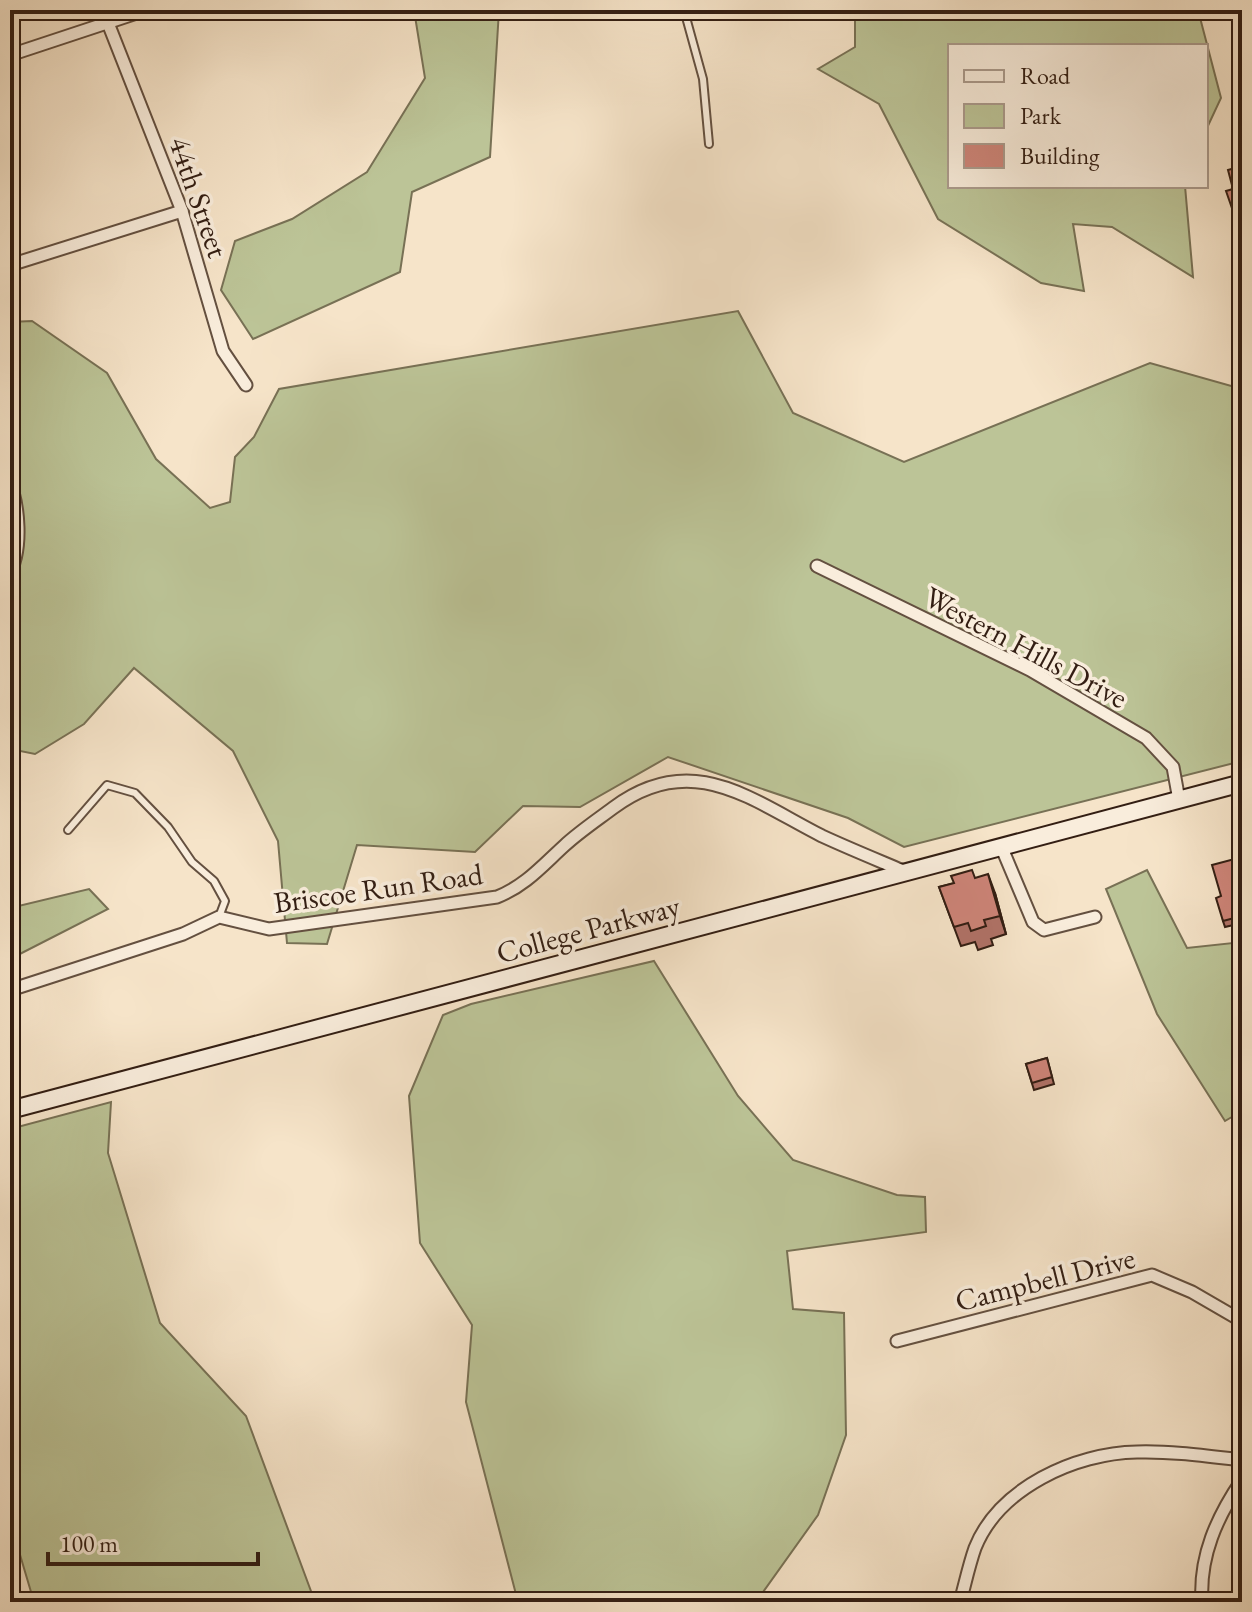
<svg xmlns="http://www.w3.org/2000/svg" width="1252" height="1612" viewBox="0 0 1252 1612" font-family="'EB Garamond',serif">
	<rect width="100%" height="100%" fill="#f6e4c9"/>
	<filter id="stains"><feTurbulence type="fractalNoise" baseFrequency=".0025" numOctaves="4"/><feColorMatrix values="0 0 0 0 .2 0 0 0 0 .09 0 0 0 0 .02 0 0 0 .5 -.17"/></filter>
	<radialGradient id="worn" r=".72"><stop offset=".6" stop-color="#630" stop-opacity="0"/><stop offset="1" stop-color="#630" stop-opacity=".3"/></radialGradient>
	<g fill="#bcc497" stroke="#787155" stroke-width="2">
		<polygon points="414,10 499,10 490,157 412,192 400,272 253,339 221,290 235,241 292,219 367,172 425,78"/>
		<polygon points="855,10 1198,10 1221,98 1206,130 1206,46 950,46 950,186 1185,186 1193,277 1112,227 1073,224 1084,291 1041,283 938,219 879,104 818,69 855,47"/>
		<polygon points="738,311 793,413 904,462 1150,363 1242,389 1242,761 904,847 848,818 668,757 580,807 523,806 475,852 357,845 327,944 287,943 278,841 233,751 134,668 84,724 35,754 10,749 10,322 32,321 107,373 156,459 210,508 230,502 235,457 254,437 279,389"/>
		<polygon points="1147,870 1187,948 1242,942 1242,1111 1225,1121 1157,1014 1106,889"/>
		<polygon points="89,889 108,909 10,959 10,908"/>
		<polygon points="654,961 738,1096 793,1160 897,1195 925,1197 926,1232 787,1251 793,1309 844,1313 846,1435 818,1515 756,1602 518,1602 466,1402 472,1325 420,1243 409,1096 443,1015 471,1004"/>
		<polygon points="111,1102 108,1153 160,1323 246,1416 315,1602 34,1602 10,1521 10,1129"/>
	</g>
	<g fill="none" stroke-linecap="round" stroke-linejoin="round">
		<defs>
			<g id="lane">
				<polyline points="684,10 703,79 709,144"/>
				<path d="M 10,476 C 22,504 26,551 10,578"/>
				<polyline points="68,830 107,785 135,793 168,827 192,862 214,881 225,901 219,917"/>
			</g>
			<g id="street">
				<polyline points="108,23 182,211 223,351 246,385"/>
				<polyline points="10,55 146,10"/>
				<polyline points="10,265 182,211"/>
				<polyline points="817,566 1030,670 1146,738 1173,767 1179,800"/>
				<polyline points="1242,682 1242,700"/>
				<polyline points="1001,846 1033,922 1044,930 1095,917"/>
				<path d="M 10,990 L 183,934 L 219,917 L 269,929 L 497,897 C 525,886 542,866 564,846 C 579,832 597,820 613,808 C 692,749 751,800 822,836 C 848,848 875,859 901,870"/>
				<polyline points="897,1341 1152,1275 1192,1292 1242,1321"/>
				<polyline points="10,1594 13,1602"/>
				<path d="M 960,1602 C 965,1584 969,1565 975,1548 C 999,1488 1075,1453 1137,1452 C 1172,1451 1207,1456 1242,1460"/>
				<path d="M 1202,1602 C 1199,1556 1217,1517 1242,1480"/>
			</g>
			<polyline id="secondary" points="10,1110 1242,783"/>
		</defs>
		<use href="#lane" stroke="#645040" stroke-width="10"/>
		<use href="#street" stroke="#645040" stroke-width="15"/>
		<use href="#secondary" stroke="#331e13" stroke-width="20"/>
		<use href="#lane" stroke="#f9eddc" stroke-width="6"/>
		<use href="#street" stroke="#f9eddc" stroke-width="11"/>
		<use href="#secondary" stroke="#f9eddc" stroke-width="16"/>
	</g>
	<g fill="#b07267" stroke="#331e13" stroke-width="2">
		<polygon points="1242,857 1242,923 1225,927 1223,921 1221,896"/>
		<polygon points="975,878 995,893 1006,934 991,939 993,945 978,950 975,942 961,946 939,887"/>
		<polygon points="1047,1058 1054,1084 1034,1090 1026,1064"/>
	</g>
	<polygon fill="#905c54" stroke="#331e13" stroke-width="2" points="988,874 995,893 1006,934 1000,916"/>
	<g fill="#cd8478" stroke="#331e13" stroke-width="2">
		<polygon points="1238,80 1242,80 1242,106 1240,106"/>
		<polygon points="1242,166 1242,237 1226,191 1233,189 1228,170"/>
		<polygon points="1242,275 1242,296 1236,277"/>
		<polygon points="1242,857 1242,916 1223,921 1216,898 1221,896 1212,865"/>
		<polygon points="972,870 975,878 988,874 1000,916 984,920 986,926 971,931 968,923 954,927 939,887 954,883 951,876"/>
		<polygon points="1047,1058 1052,1077 1032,1083 1026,1064"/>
	</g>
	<g text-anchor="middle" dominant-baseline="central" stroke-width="7" stroke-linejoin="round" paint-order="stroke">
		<g font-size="30" fill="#331e13" stroke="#f9eddc">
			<text transform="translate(199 197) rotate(71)">44th Street</text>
			<text transform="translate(1026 647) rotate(28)">Western Hills Drive</text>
			<text transform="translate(378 888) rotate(-8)">Briscoe Run Road</text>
			<text transform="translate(588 929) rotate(-15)">College Parkway</text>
			<text transform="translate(1045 1279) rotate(-14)">Campbell Drive</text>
		</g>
	</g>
	<rect width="1252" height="1612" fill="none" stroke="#f6e4c9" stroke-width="40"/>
	<rect x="12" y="12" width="1228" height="1588" fill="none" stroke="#331e13" stroke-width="4"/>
	<rect x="20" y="20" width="1212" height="1572" fill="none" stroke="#331e13" stroke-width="2"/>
	<rect x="948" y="44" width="260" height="144" fill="#f9eddc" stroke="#aa9a8c" stroke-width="2"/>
	<rect x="964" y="70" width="40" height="12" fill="#f9eddc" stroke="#aa9a8c" stroke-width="2"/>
	<text x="1020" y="84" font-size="24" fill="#331e13">Road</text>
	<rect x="964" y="104" width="40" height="24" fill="#bcc497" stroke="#aa9a8c" stroke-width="2"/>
	<text x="1020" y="124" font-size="24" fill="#331e13">Park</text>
	<rect x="964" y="144" width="40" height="24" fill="#cd8478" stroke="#aa9a8c" stroke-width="2"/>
	<text x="1020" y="164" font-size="24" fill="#331e13">Building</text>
	<path d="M48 1552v12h210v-12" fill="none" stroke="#331e13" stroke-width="4"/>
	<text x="60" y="1552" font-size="24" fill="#331e13" stroke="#f9eddc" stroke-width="6" paint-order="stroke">100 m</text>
	<rect width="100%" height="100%" filter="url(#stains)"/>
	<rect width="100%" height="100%" fill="url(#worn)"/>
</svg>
